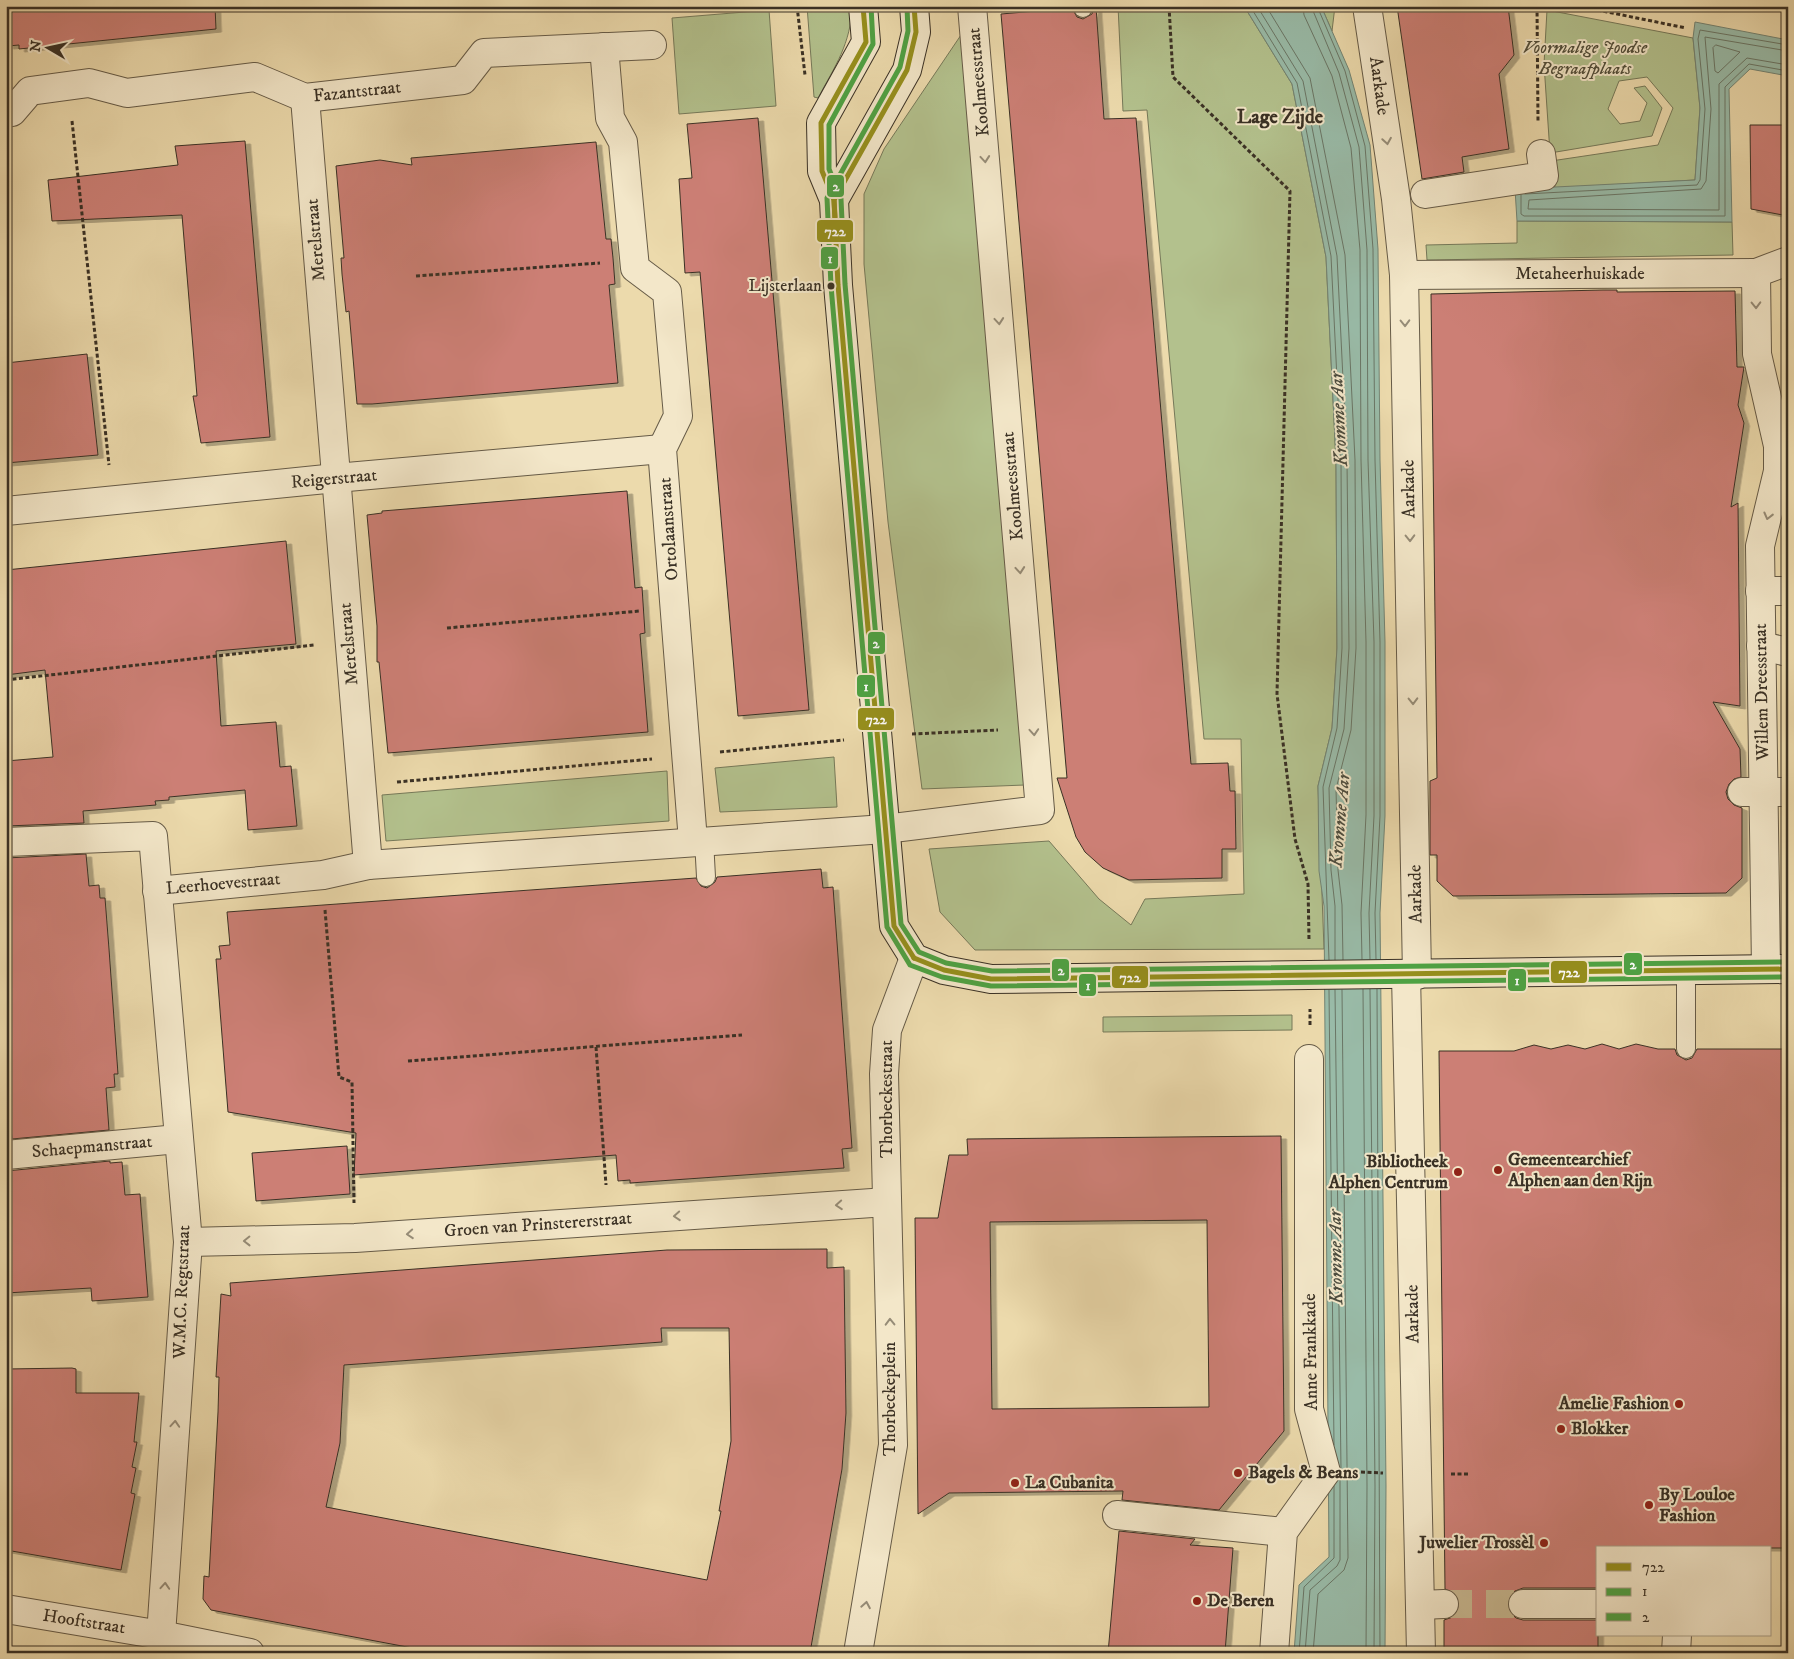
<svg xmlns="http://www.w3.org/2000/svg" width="1794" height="1659" viewBox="0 0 1794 1659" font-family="'IM FELL DW Pica',serif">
	<defs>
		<filter id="shadow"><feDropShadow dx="5.5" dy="3" stdDeviation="0" flood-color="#0004"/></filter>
	</defs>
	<rect width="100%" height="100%" fill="#ecdaac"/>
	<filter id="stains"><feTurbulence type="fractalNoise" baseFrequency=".004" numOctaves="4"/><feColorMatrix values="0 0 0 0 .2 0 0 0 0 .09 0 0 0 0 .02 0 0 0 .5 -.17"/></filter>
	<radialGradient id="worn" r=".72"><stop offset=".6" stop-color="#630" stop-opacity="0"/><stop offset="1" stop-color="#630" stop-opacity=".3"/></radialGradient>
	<g fill="#b3c18d" stroke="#767959">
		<path d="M 807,6 L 852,6 C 851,44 835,66 818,98 L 814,97 Z"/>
		<polygon points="1118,6 1244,6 1292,84 1326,257 1336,461 1337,648 1332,728 1318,786 1324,949 975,950 940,912 929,849 1049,841 1099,899 1131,925 1145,899 1244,894 1241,739 1204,739 1147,110 1123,111"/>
		<polygon points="1321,6 1335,6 1332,31"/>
		<polygon points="769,10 776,106 679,114 672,18"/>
		<polygon points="1547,10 1693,38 1700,108 1695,180 1555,188 1551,161 1658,145 1673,108 1647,77 1619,81 1608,109 1620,124 1640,121 1647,103 1634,88 1645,86 1662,108 1652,136 1550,153 1544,64"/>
		<polygon points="963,32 1025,785 922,789 888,522 864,264 864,194 884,149"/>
		<polygon points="1517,221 1732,222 1733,255 1427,260 1426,245 1517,243"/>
		<polygon points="834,757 837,807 720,812 715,768"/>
		<polygon points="667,771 669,821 386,841 382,795"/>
		<polygon points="1292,1015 1292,1030 1103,1032 1103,1017"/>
	</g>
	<g fill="#99bba8" stroke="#738474">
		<polygon points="1244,6 1321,6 1349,70 1370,145 1378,249 1380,460 1385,642 1385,816 1380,913 1386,1486 1385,1653 1294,1653 1299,1585 1329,1557 1324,906 1319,871 1318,786 1332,728 1337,648 1336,461 1326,257 1292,84"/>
		<polygon points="1695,22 1788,40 1788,76 1750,69 1729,89 1732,222 1517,221 1515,189 1695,180 1700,108 1693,38"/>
	</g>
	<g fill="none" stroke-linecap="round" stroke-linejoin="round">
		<g stroke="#6a7666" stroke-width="1">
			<polyline points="1250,6 1297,83 1331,256 1341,461 1342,648 1337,728 1323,787 1329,960"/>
			<polyline points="1257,6 1303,81 1337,256 1347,461 1349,648 1344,729 1329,788 1331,870 1335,906 1335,960"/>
			<polyline points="1266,6 1310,78 1345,255 1355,460 1356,648 1351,730 1336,789 1338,870 1342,905 1343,960"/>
			<polyline points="1303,6 1304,15 1332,76 1351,148 1360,250 1361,460 1366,642 1366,815 1361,913 1362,959"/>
			<polyline points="1311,6 1339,73 1359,147 1367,250 1368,460 1374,642 1374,816 1369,913 1370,959"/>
			<polyline points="1317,6 1345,71 1365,146 1373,249 1375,460 1380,642 1380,816 1375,913 1376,959"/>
			<polygon points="1716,45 1740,52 1718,73 1715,71 1713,48"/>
			<polyline points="1788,51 1705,37 1711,109 1706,181 1701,189 1529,200 1528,209 1719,210 1719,84 1747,58 1788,65"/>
			<polyline points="1525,194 1697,185 1700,180 1705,109 1698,39 1700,30 1788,45"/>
			<polyline points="1521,195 1521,214 1524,216 1725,216 1725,87 1749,64 1788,71"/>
			<polyline points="1363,989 1367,1486 1366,1653"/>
			<polyline points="1370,989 1375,1486 1374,1653"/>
			<polyline points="1377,989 1380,1653"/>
			<polyline points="1329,990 1334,1445"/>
			<polyline points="1335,990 1341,1469"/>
			<polyline points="1299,1653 1304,1587 1334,1558 1334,1486"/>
			<polyline points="1305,1653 1310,1590 1337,1566 1340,1560 1340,1476"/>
			<polyline points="1313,1653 1318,1594 1344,1570 1348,1558 1342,990"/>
		</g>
	</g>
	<g fill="#cc7f74" stroke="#3a3125" fill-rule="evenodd" filter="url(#shadow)">
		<polygon points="15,6 215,6 216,29 19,49 19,45 8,46 6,27 6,10 15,9"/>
		<polygon points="1397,6 1508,6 1514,55 1499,74 1509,149 1462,157 1464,172 1422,179"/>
		<polygon points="1094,7 1096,7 1104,119 1136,118 1191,764 1228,763 1230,791 1235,791 1236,849 1222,849 1222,878 1129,880 1103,868 1085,852 1076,837 1057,778 1067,778 1001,14 1072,8 1077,17 1083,19 1092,14"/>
		<polygon points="758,118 809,710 738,716 700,272 685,273 679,179 692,178 687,124"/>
		<polygon points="1750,125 1788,125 1788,216 1751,209"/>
		<polygon points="245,141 270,437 201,443 193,396 197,396 182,215 52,221 48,180 178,165 175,146"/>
		<polygon points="596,142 606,239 611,239 613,258 615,284 609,285 618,383 372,404 357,404 349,311 346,312 342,274 341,258 344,258 336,166 380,160 412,165 411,158"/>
		<polygon points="1603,290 1617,290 1617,292 1735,291 1737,367 1744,367 1738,405 1744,423 1731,507 1738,503 1740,706 1713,702 1740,749 1741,777 1734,779 1729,784 1726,792 1728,799 1734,805 1742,808 1742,878 1726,893 1453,896 1437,881 1437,855 1430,855 1430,781 1437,778 1431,294"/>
		<polygon points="87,354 98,455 6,463 6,363"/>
		<polygon points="627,491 635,588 642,587 645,633 640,634 648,732 388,753 379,662 377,662 377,626 367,515 382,513 382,511"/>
		<polygon points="286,541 296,644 216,651 221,726 276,722 280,767 291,766 297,826 248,830 245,790 169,797 169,800 155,801 156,805 83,811 84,823 6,826 6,761 53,757 45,670 6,675 6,570"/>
		<polygon points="86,854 89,886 99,885 100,898 105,898 109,949 118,1074 114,1074 115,1087 106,1088 109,1130 12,1139 6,1066 6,858"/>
		<polygon points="821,869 823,888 833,887 852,1148 842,1149 844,1168 630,1183 630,1180 618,1181 616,1155 354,1175 356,1133 228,1112 216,959 221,959 219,946 230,945 227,912 696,878 701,886 707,888 715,882 717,877"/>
		<polygon points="1602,1044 1619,1049 1636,1044 1658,1049 1675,1049 1677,1055 1686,1060 1692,1058 1697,1049 1788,1049 1788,1548 1598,1548 1598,1588 1523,1588 1515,1591 1509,1597 1507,1604 1510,1612 1516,1618 1523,1620 1598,1620 1598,1653 1444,1653 1444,1620 1453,1617 1458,1611 1460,1604 1457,1595 1445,1589 1439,1051 1514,1051 1534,1045 1551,1049 1568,1045 1585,1049"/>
		<path d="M 1281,1136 L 1284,1431 L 1219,1510 L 1122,1500 L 1123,1491 L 949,1493 L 918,1514 L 915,1218 L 938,1218 L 949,1155 L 968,1155 L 967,1139 ZM 1207,1220 L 1209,1407 L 992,1409 L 990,1222 Z"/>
		<polygon points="347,1146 350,1194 256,1201 252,1153"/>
		<polygon points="110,1161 110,1163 122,1162 125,1195 140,1194 148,1297 92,1301 91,1288 6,1293 6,1171"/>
		<path d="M 827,1249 L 827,1268 L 844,1267 L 846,1413 L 842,1469 L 810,1653 L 439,1653 L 211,1610 L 203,1599 L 204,1576 L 209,1577 L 218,1412 L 219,1377 L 216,1377 L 221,1294 L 231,1296 L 230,1283 L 667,1250 ZM 661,1328 L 729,1328 L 731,1441 L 719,1511 L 721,1511 L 707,1580 L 326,1507 L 340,1443 L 344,1365 L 662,1342 Z"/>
		<polygon points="72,1368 76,1369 76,1393 139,1393 134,1442 137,1442 132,1467 136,1468 131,1493 135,1494 121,1570 6,1550 6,1369"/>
		<polygon points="1119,1531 1195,1539 1190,1545 1233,1548 1225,1653 1108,1653"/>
	</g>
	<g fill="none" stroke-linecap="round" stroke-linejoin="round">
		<polyline stroke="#c8b891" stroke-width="28" stroke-dasharray="28 14" stroke-linecap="butt" points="1444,1604 1523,1604"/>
		<defs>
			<g id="lane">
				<polyline points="1083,6 1083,8"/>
				<polyline points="704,840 706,877"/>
				<polyline points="1686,1049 1686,970"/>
			</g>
			<g id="street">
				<polyline points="1367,6 1396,199 1404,275 1417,975"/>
				<polyline points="604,47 610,118 623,142 635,268 667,292 678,416 662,449 693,841"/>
				<polyline points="305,98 368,865"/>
				<polyline points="6,113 12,112 30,91 89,83 127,93 255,77 305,98 463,80 484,53 652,45"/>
				<polyline points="1425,194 1544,176 1541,154"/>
				<polyline points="1404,275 1756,273"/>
				<polyline points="6,511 336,478 662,449"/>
				<polyline points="1760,591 1788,591"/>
				<polyline points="1761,646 1788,652"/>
				<polyline points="1742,792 1788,792"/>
				<polyline points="6,842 153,836 188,1242 161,1635"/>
				<polyline points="157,891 323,875 368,865 885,829 1040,810 972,6"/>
				<polyline points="1766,969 1760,546 1778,471 1778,446 1757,354 1756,273 1788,261"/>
				<polyline points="1406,975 1421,1653"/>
				<polyline points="6,1155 178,1139"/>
				<polyline points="188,1242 355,1238 887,1202"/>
				<polyline points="1117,1515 1283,1532"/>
				<polyline points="1523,1604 1598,1604"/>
				<polyline points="1420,1605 1444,1604"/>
				<polyline points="6,1609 161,1635 250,1653"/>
				<polyline points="858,1653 893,1445 884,1074 887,1030 914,958"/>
				<polyline points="1274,1653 1283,1532 1326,1472 1309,1409 1309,1059"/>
				<polyline points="1676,1653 1677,1635"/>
			</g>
			<g id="secondary">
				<polyline points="863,6 866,42 821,123 822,171 834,200 838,285 894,926 914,958 944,970 991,979 1788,969"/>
				<polyline points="834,200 907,70 916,32 914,6"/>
			</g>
		</defs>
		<use href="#lane" stroke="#665b47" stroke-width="20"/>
		<use href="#street" stroke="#665b47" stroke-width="30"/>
		<use href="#secondary" stroke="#3a3125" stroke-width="30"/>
		<g stroke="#3a3125" stroke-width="3" stroke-dasharray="4 2.5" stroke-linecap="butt">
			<polyline points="797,6 805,75"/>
			<polyline points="1169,6 1173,77 1290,191 1277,694 1295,839 1308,884 1309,940"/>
			<polyline points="1537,6 1538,121"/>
			<polyline points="1578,6 1686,28"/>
			<polyline points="72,121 109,465"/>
			<polyline points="416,276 600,263"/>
			<polyline points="447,628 640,611"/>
			<polyline points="6,680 314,645"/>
			<polyline points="912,734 998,730"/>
			<polyline points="720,752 844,740"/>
			<polyline points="397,782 652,759"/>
			<polyline points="325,910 339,1077 352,1082 354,1203"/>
			<polyline points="1310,1025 1310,1009"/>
			<polyline points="596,1047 606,1185"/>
			<polyline points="408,1061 742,1035"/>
			<polyline points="1361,1472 1383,1473"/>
			<polyline points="1451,1474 1468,1474"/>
		</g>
		<use href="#lane" stroke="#f3e7c9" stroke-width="18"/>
		<use href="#street" stroke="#f3e7c9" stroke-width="28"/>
		<use href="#secondary" stroke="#f3e7c9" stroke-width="28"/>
		<defs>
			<g id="bus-1">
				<polyline points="835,217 834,200 822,171 821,123 866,42 863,6"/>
				<polyline points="914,958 894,926 838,285 834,200 907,70 916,32 914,6"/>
				<polyline points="914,958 944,970 991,979 1788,969"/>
			</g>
			<polyline id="bus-2" points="907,7 908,31 900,67 827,198 831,286 887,927 910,965 942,977 991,986 1788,977"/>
			<polyline id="bus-3" points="871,6 873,44 829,125 829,169 841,199 845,284 901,924 919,952 946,963 992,971 1788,962"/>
		</defs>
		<use href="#bus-1" stroke="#f3e7c9" stroke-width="9"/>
		<use href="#bus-2" stroke="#f3e7c9" stroke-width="9"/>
		<use href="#bus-3" stroke="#f3e7c9" stroke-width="9"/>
		<use href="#bus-1" stroke="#968f1c" stroke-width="5"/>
		<use href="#bus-2" stroke="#4ea243" stroke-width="5"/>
		<use href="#bus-3" stroke="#4ea243" stroke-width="5"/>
	</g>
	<defs><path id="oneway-chevron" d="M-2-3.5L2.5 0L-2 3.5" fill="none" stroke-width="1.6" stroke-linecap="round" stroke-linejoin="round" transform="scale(1.25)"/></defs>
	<g stroke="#968c77">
		<use href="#oneway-chevron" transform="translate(1387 141) rotate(81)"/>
		<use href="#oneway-chevron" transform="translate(985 159) rotate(85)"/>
		<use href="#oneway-chevron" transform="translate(1756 305) rotate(89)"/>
		<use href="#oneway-chevron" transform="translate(999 321) rotate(85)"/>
		<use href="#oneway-chevron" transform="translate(1405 323) rotate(89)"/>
		<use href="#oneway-chevron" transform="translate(1768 516) rotate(104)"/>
		<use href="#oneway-chevron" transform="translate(1410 538) rotate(89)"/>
		<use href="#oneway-chevron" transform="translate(1020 570) rotate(85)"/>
		<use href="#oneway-chevron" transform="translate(1413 701) rotate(89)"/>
		<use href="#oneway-chevron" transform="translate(1034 732) rotate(86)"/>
		<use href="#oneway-chevron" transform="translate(839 1205) rotate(176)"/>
		<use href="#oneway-chevron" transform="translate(677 1216) rotate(176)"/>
		<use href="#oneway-chevron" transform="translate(410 1234) rotate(176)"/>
		<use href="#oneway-chevron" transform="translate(247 1241) rotate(179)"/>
		<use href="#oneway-chevron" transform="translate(890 1322) rotate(-91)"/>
		<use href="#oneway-chevron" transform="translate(175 1424) rotate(-86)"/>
		<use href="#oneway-chevron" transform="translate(165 1586) rotate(-86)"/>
		<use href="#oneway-chevron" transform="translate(866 1605) rotate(-80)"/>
	</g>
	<circle fill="#3a3125" stroke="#f3e7c9" stroke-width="2" cx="831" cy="286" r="4.5"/>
	<g fill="#8f2418" stroke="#f3e7c9" stroke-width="2">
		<circle cx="1498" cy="1170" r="5"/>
		<circle cx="1458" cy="1172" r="5"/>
		<circle cx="1679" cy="1404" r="5"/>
		<circle cx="1561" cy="1429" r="5"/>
		<circle cx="1238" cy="1473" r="5"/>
		<circle cx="1015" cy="1483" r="5"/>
		<circle cx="1649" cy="1505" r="5"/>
		<circle cx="1544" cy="1543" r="5"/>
		<circle cx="1197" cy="1601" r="5"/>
	</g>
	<g text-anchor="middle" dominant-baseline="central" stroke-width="4" stroke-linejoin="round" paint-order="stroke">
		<g font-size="17" fill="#3a3125" stroke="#f3e7c9" text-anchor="end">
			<text x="822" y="286">Lijsterlaan</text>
		</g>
		<g font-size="18" font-style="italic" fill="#524e3a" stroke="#f3e7c9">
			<text x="1585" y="48">Voormalige Joodse<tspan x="1585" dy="21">Begraafplaats</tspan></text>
		</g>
		<g font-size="18" fill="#3a3125" stroke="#f3e7c9">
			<text transform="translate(979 82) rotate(-95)">Koolmeesstraat</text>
			<text transform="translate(1379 86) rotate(82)">Aarkade</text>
			<text transform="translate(357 92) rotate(-6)">Fazantstraat</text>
			<text transform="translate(316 240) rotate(-95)">Merelstraat</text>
			<text x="1580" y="274">Metaheerhuiskade</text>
			<text transform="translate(334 479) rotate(-5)">Reigerstraat</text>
			<text transform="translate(1013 486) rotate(-95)">Koolmeesstraat</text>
			<text transform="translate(1409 489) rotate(-91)">Aarkade</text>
			<text transform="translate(669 529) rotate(-94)">Ortolaanstraat</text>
			<text transform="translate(349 644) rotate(-95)">Merelstraat</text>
			<text transform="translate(1762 692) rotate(-91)">Willem Dreesstraat</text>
			<text transform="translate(223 884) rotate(-5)">Leerhoevestraat</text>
			<text transform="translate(1416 894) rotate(-91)">Aarkade</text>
			<text transform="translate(887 1099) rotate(-90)">Thorbeckestraat</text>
			<text transform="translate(92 1147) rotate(-5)">Schaepmanstraat</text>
			<text transform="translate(538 1225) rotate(-4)">Groen van Prinstererstraat</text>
			<text transform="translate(182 1292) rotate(-88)">W.M.C. Regtstraat</text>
			<text transform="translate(1413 1314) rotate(-91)">Aarkade</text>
			<text transform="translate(1311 1352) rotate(-91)">Anne Frankkade</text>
			<text transform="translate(890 1399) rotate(-90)">Thorbeckeplein</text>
			<text transform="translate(84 1622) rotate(9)">Hooftstraat</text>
		</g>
		<g font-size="18" font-weight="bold" fill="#3a3125" stroke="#f3e7c9" text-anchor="start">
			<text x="1508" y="1160">Gemeentearchief<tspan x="1508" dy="21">Alphen aan den Rijn</tspan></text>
			<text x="1448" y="1162" text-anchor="end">Bibliotheek<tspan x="1448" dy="21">Alphen Centrum</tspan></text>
			<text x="1669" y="1404" text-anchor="end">Amelie Fashion</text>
			<text x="1571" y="1429">Blokker</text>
			<text x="1248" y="1473">Bagels &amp; Beans</text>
			<text x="1025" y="1483">La Cubanita</text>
			<text x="1659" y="1495">By Louloe<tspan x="1659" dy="21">Fashion</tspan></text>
			<text x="1534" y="1543" text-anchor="end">Juwelier Trossèl</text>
			<text x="1207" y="1601">De Beren</text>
		</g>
		<g font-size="19" font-style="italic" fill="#4d4d3f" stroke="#f3e7c9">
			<text transform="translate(1339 419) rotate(-93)">Kromme Aar</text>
			<text transform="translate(1340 820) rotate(-85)">Kromme Aar</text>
			<text transform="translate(1336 1257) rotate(-91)">Kromme Aar</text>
		</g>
		<g font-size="20" font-weight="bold" fill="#3a3125" stroke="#f3e7c9">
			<text x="1280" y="117">Lage Zijde</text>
		</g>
	</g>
	<g stroke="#f3e7c9" stroke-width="2">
		<rect x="826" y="174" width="19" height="24" rx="5" fill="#4ea243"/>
		<rect x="816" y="219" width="38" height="24" rx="5" fill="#968f1c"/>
		<rect x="820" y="246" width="19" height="24" rx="5" fill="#4ea243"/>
		<rect x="867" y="631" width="19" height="24" rx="5" fill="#4ea243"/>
		<rect x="856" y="674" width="20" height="24" rx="5" fill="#4ea243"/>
		<rect x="857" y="707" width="38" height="24" rx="5" fill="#968f1c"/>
		<rect x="1623" y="952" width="20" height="24" rx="5" fill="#4ea243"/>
		<rect x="1051" y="958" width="19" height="24" rx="5" fill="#4ea243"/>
		<rect x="1550" y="960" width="38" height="24" rx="5" fill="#968f1c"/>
		<rect x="1111" y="965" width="38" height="24" rx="5" fill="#968f1c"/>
		<rect x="1507" y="968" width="20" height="24" rx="5" fill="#4ea243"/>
		<rect x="1078" y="973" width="19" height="24" rx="5" fill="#4ea243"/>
	</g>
	<g font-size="14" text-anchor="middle" font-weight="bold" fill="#fff">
		<text x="836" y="191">2</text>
		<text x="835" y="236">722</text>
		<text x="830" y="263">1</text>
		<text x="876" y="648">2</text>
		<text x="866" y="691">1</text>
		<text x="876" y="724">722</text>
		<text x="1633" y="969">2</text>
		<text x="1061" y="975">2</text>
		<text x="1569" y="977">722</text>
		<text x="1130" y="982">722</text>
		<text x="1517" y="985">1</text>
		<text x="1088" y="990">1</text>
	</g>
	<rect width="1794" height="1659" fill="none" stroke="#ecdaac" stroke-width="25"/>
	<rect x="8" y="8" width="1779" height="1644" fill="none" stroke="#3a3125" stroke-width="2.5"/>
	<rect x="12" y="12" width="1769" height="1634" fill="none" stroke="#3a3125"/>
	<rect x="1596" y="1546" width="175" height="90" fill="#f3e7c9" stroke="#a99e87"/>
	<rect x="1606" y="1563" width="25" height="8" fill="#968f1c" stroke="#a99e87"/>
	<text x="1642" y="1572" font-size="15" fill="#3a3125">722</text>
	<rect x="1606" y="1588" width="25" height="8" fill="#4ea243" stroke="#a99e87"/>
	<text x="1642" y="1596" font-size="15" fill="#3a3125">1</text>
	<rect x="1606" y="1613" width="25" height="8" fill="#4ea243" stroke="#a99e87"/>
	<text x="1642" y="1622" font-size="15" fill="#3a3125">2</text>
	<g transform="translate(48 48) rotate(279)" stroke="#f3e7c9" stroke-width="4" paint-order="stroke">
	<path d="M0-4L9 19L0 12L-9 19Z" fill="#3a3125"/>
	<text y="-8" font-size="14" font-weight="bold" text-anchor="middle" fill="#3a3125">N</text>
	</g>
	<rect width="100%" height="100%" filter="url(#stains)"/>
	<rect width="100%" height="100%" fill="url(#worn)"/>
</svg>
